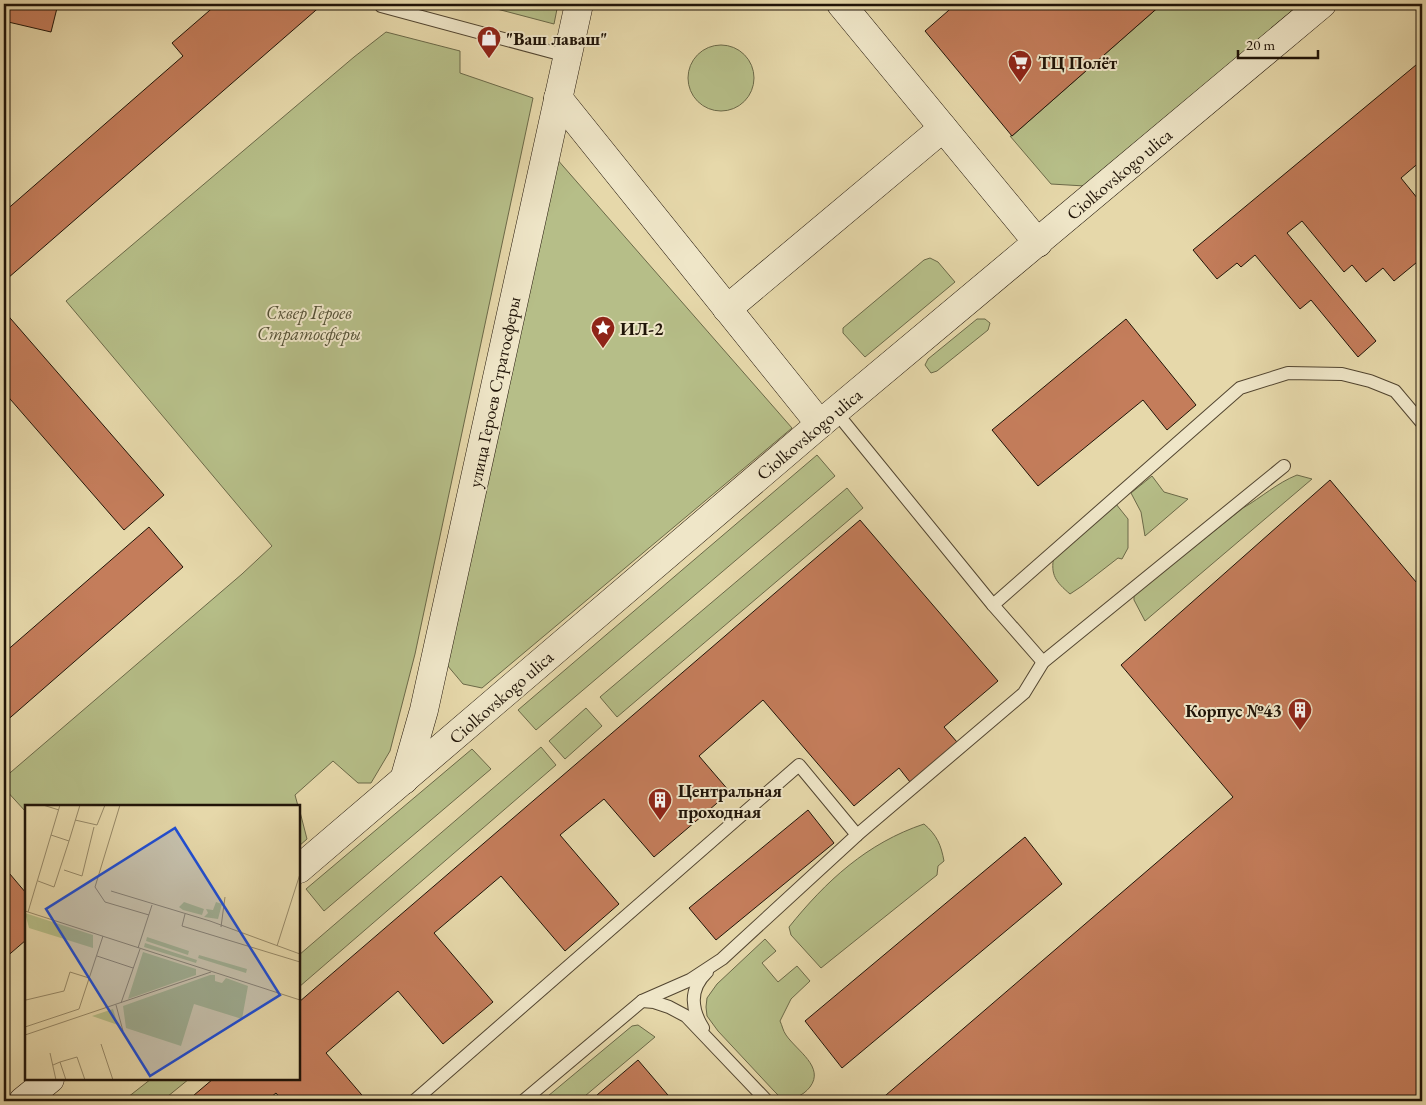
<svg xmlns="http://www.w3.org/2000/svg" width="1426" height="1105" viewBox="0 0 1426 1105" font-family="'EB Garamond',serif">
	<rect width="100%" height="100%" fill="#e6d8aa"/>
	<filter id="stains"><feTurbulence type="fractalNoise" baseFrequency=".004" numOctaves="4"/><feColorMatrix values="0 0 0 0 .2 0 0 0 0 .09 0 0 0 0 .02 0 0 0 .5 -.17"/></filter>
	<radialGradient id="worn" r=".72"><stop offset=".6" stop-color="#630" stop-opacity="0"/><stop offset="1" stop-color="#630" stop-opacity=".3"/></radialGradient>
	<g fill="#b6be88" stroke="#6b6948">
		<polygon points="478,4 558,4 554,24"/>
		<polygon points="1162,4 1300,4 1085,186 1051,184 1010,136 1012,136"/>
		<polygon points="386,32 460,51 460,73 533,98 415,654 390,751 371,783 358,783 333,761 295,795 298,806 26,806 26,812 4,788 4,778 242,574 272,546 66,301 354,57"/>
		<circle cx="721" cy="78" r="33"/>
		<polygon points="556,158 792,428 482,688 463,684 447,665"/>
		<polygon points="930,258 938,262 955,282 865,357 843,333 843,328 924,260"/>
		<polygon points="977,319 985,319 990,323 988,330 937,371 931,373 925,365 928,359"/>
		<polygon points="817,455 835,476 536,730 518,710"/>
		<path d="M 1297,475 L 1312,479 L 1145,621 L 1134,600 L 1134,595 L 1243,508 C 1262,497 1277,483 1297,475 Z"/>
		<polygon points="1152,476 1164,492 1188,499 1145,536 1141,512 1131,493"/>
		<polygon points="847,488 863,508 617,717 600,697"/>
		<path d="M 1116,504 L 1128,519 L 1128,548 L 1122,559 L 1118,558 L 1082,586 L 1070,594 C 1056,582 1050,575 1054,556 Z"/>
		<polygon points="586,708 602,726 565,759 549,741"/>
		<polygon points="541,747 556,765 299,987 299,955"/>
		<polygon points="472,749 491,769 324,911 306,889"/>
		<polygon points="299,808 307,839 299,846"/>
		<path d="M 924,824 C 937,835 941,845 944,861 L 938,866 L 937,875 L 821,968 L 791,935 L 789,927 C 826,881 867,843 924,824 Z"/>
		<path d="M 765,939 L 776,951 L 762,963 L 778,982 L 797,966 L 810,981 L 791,999 L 780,1021 C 782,1025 783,1031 786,1035 C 797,1051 825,1067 810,1087 C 802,1097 794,1098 782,1099 L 774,1091 L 718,1031 L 707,1016 L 706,1007 L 707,998 L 717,984 Z"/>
		<polygon points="638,1025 655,1037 579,1101 542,1101 632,1026"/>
		<polygon points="151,1079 189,1079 162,1101 123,1101"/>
	</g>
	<g fill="#c47d5b" stroke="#201408">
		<polygon points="5,4 58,4 51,32 4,21"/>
		<polygon points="217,4 323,4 8,278 4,273 4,212 183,56 172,43"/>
		<polygon points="956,4 1162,4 1012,136 925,31"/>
		<polygon points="1422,60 1422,160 1401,178 1422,204 1422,258 1394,281 1383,268 1366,282 1352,265 1344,272 1302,221 1287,233 1376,341 1358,357 1311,300 1300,309 1255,255 1241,267 1237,263 1217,279 1193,250"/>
		<polygon points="4,311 164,495 124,530 4,392"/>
		<polygon points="1126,319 1196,405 1167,430 1143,400 1038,486 992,430"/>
		<polygon points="1330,480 1422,589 1422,1101 879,1101 1233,797 1121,665"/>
		<polygon points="860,520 998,681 944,727 957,742 910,782 899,768 854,806 763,700 699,756 730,792 654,857 604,799 560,835 619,904 565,951 501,876 434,933 493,1002 443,1044 398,991 326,1053 367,1101 283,1101 276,1093 266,1101 187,1101 213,1079 299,1079 299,1002"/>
		<polygon points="149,527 183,567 4,723 4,653"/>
		<polygon points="808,810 834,843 716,940 689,908"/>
		<polygon points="1025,837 1062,884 842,1068 805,1021"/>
		<polygon points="4,867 26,893 26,940 4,959"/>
		<polygon points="638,1060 673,1101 590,1101"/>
	</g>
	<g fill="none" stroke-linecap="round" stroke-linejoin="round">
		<defs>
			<g id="lane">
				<polyline points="381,6 567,56"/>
				<polyline points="835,411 993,605 1043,662"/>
				<polyline points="993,605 1240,388 1288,373 1342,374 1370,381 1395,391 1422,423"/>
				<polyline points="642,1001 654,1002 669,1007 686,1016 767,1101"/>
				<path d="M 703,1028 C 691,1009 689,989 707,972"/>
				<polyline points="414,1101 799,765 857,835"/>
				<polyline points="523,1101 642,1001 690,980 722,959 857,835 1024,693 1043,662 1284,466"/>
			</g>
			<g id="secondary">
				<polyline points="841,4 1038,243"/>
				<polyline points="558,98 820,424"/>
				<polyline points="727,309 943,128"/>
				<polyline points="404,780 424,710 579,4"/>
				<polyline points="299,869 820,424 1322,4"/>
				<polyline points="23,1101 50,1079"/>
			</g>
		</defs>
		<use href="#lane" stroke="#524530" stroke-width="14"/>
		<use href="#secondary" stroke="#201408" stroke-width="29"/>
		<use href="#lane" stroke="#efe6c8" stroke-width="12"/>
		<use href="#secondary" stroke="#efe6c8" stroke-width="28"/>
	</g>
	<defs>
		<symbol id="shop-pin" viewBox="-11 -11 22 30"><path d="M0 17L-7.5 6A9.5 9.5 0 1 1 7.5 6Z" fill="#8f2418" stroke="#efe6c8"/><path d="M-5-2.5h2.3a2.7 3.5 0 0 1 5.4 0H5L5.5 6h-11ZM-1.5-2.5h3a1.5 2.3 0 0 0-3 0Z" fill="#fff"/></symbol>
		<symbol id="supermarket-pin" viewBox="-11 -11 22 30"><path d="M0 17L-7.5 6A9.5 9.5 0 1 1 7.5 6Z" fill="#8f2418" stroke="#efe6c8"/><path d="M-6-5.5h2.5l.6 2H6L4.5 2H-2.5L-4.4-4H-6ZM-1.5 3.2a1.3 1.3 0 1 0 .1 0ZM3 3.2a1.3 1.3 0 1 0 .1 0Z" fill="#fff"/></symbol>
		<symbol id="sight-pin" viewBox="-11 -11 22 30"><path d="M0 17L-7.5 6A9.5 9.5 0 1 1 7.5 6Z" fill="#8f2418" stroke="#efe6c8"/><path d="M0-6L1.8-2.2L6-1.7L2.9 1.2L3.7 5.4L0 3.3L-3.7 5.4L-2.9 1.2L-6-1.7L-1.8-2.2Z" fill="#fff"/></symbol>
		<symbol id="building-pin" viewBox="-11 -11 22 30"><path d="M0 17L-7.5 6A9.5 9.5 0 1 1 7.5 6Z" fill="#8f2418" stroke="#efe6c8"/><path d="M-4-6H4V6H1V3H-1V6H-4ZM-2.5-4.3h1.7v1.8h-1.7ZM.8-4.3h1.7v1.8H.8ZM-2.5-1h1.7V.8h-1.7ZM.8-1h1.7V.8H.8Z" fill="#fff"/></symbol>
	</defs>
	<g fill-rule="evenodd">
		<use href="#shop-pin" x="475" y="24" width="28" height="38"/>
		<use href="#supermarket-pin" x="1006" y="48" width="28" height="38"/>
		<use href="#sight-pin" x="589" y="314" width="28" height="38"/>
		<use href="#building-pin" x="1286" y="696" width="28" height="38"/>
		<use href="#building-pin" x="646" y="786" width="28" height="38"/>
	</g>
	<g text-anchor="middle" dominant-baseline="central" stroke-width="4" stroke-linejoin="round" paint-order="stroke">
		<g font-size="18" font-weight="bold" fill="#201408" stroke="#efe6c8" text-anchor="start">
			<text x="506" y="38">"Ваш лаваш"</text>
			<text x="1038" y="62">ТЦ Полёт</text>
			<text x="620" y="328">ИЛ-2</text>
			<text x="1282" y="710" text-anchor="end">Корпус №43</text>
			<text x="678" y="790">Центральная<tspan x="678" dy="21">проходная</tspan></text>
		</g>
		<g font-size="18" fill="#201408" stroke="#efe6c8">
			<text transform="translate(1119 174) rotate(-40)">Ciolkovskogo ulica</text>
			<text transform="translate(494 392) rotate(-78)">улица Героев Стратосферы</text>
			<text transform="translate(809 434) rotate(-40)">Ciolkovskogo ulica</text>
			<text transform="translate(501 697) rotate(-41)">Ciolkovskogo ulica</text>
		</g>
		<g font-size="18" font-style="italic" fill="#545035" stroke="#efe6c8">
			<text x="309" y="312">Сквер Героев<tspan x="309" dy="21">Стратосферы</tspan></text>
		</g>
	</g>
	<g transform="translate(25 805)">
		<rect width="275" height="275" fill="#e6d8aa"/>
		<path d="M 159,97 L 179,104 L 177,110 L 158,105 L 154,102 ZM 191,97 L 197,99 L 193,114 L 179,112 L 183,108 L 181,104 L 188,105 ZM 0,108 L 68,130 L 68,143 L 4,123 ZM 122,132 L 164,146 L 163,150 L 121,136 ZM 120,138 L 172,155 L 171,158 L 119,142 ZM 118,147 L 171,164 L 171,170 L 103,194 ZM 174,150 L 222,164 L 221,168 L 173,153 ZM 185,170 L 190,170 L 190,176 L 197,178 L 201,173 L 223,181 L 217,214 L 169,199 L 156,241 L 101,223 L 98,201 ZM 88,204 L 93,220 L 67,211 Z" fill="#b6be88"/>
		<path fill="none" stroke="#978a69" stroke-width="1" d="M 18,0 L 34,5M 95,0 L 70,82 L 80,97 L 124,110M 50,15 L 72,20 L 80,0M 44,36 L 55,0M 39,65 L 57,71 L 69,22M 13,76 L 29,82 L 44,36 L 26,30M 86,86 L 185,116 L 275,149M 0,106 L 275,195M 3,107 L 35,0M 160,109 L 157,121 L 275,157M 196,122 L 200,92M 252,141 L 275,69M 113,143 L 127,100M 72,151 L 108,163M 0,192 L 1,195 L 39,186 L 45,167 L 64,173M 96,198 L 115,144M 91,200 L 98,226M 0,222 L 54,204 L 78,131M 0,230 L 186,167M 76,239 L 88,275M 25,248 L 31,275M 35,257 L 52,252 L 60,275M 28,260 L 35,257 L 41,275"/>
		<path fill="#1d4ed8" fill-opacity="0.15" stroke="#1d4ed8" stroke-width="2.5" d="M 150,23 L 255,190 L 125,271 L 21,104 Z"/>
		<rect width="275" height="275" fill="none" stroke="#201408" stroke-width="2.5"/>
	</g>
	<rect width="1426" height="1105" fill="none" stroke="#e6d8aa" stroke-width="20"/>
	<rect x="5" y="5" width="1416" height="1095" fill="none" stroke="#201408" stroke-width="2.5"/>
	<rect x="10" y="10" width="1406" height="1085" fill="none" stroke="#201408"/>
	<path d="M1238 50v8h80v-8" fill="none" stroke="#201408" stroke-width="2.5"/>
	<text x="1246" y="50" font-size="15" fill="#201408" stroke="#efe6c8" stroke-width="4" paint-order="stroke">20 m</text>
	<rect width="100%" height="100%" filter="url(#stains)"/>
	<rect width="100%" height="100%" fill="url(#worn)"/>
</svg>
